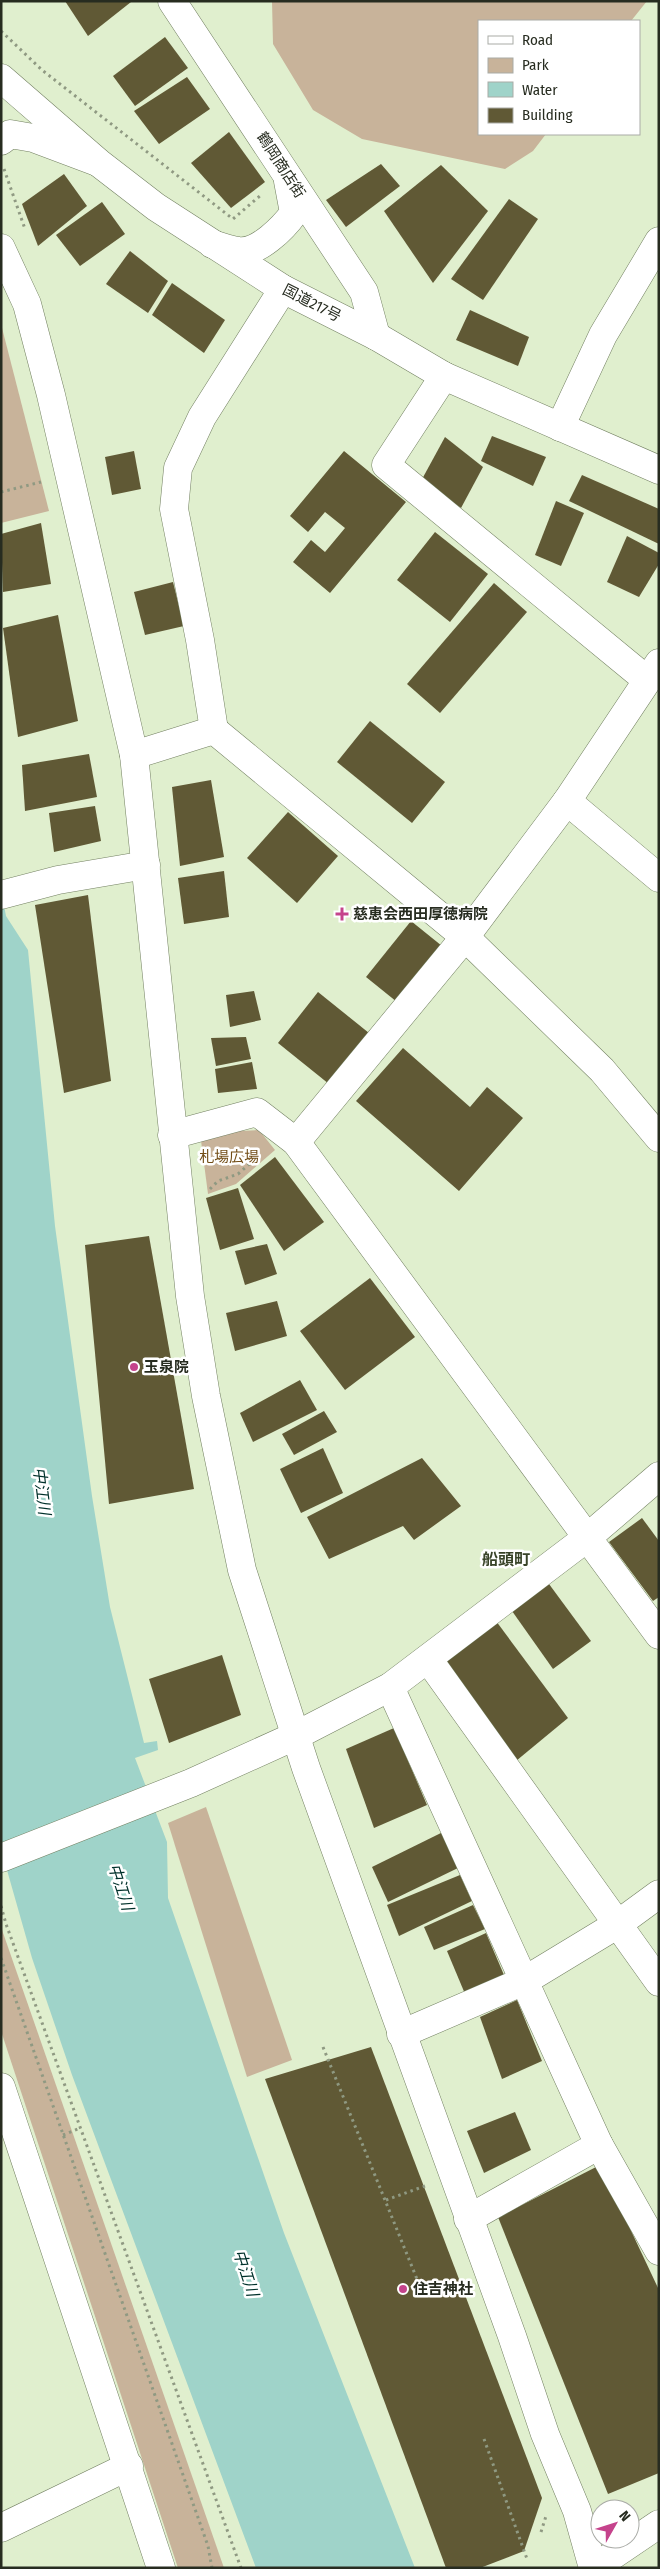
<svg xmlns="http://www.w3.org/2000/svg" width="660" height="2569" viewBox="0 0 660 2569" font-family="'Fira Sans Condensed','Noto Sans JP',sans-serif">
	<rect width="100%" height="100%" fill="#e0efce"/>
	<g fill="#c8b39a">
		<polygon points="272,1 647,1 631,21 479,21 479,134 546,134 533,151 505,169 362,139 313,110 273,44"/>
		<polygon points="1,324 49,511 1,523"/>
		<polygon points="259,1130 275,1150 236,1184 208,1194 200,1133"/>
		<polygon points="206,1807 292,2060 247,2077 168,1823"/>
		<polygon points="1,1927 224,2568 178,2568 1,2031"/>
	</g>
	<polygon fill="#9fd3c9" points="1,890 6,916 28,950 55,1226 92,1496 110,1607 144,1743 157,1741 158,1750 135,1758 167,1842 168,1898 284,2233 415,2568 256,2568 72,2075 32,1958 1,1849"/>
	<g fill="#605935">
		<polygon points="65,1 130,1 131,2 88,36"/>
		<polygon points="165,37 188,68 135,106 113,76"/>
		<polygon points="187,77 210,109 159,144 134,111"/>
		<polygon points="229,132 265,182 231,208 191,163"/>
		<polygon points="381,164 400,186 346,227 326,200"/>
		<polygon points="441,165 488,211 433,283 384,211"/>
		<polygon points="64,174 87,206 38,246 22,204"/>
		<polygon points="509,199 538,219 483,300 451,279"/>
		<polygon points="102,202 125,234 80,266 56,235"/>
		<polygon points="130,251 168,281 148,313 106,284"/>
		<polygon points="172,283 225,320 204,353 152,315"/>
		<polygon points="470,310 529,337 518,366 456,340"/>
		<polygon points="492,436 546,457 533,486 481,461"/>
		<polygon points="445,437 483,467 461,508 421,481"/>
		<polygon points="134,451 141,489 112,495 105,457"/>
		<polygon points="344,451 406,502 330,593 293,562 311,540 325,552 345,528 325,512 308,532 290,516"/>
		<polygon points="582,475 659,509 659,544 569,501"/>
		<polygon points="556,501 584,513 561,566 535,555"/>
		<polygon points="41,523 51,584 3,592 1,534"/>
		<polygon points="435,532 488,574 450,622 397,580"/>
		<polygon points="627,536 659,553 659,564 639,597 607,582"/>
		<polygon points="173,582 184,626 145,635 134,592"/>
		<polygon points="494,583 527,612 440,713 407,684"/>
		<polygon points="58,615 78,721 18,737 3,628"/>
		<polygon points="370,721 445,782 412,823 337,762"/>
		<polygon points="89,754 97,797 25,811 22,765"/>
		<polygon points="211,780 224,857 180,866 172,787"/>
		<polygon points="95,806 101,841 54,852 49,813"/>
		<polygon points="288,812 338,856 297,903 247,858"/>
		<polygon points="224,871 229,917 184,924 178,878"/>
		<polygon points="88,895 111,1081 64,1093 35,905"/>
		<polygon points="411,921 442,946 397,1002 366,977"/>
		<polygon points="254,991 261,1020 230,1027 226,995"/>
		<polygon points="318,992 369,1033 329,1084 278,1043"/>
		<polygon points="246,1037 251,1059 216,1066 211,1038"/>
		<polygon points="403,1048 470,1107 487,1087 523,1118 459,1191 356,1101"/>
		<polygon points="252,1062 257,1089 218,1093 215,1069"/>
		<polygon points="275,1157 324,1222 284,1251 240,1185"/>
		<polygon points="238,1188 254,1239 220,1250 206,1198"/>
		<polygon points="149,1236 194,1489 109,1504 85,1245"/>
		<polygon points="267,1244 277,1274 245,1285 235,1251"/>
		<polygon points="370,1278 415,1337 345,1390 300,1331"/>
		<polygon points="277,1301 287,1336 235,1351 226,1313"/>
		<polygon points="300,1380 317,1410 253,1442 240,1413"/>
		<polygon points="324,1411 337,1432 294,1455 282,1434"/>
		<polygon points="323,1448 343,1493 301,1513 280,1469"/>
		<polygon points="422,1458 461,1506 414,1540 403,1526 329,1559 307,1517"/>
		<polygon points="642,1518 659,1541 659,1597 653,1601 609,1542"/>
		<polygon points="549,1584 591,1641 553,1669 512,1611"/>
		<polygon points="496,1621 568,1718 516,1761 441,1659"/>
		<polygon points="222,1655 241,1715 169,1743 149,1679"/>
		<polygon points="394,1728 427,1805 374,1828 346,1749"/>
		<polygon points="445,1831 458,1868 388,1902 372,1867"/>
		<polygon points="460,1875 472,1901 399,1936 387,1905"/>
		<polygon points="473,1905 485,1929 434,1950 424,1927"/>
		<polygon points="486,1933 507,1982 468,2001 447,1951"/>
		<polygon points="517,2000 542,2061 502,2079 480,2017"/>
		<polygon points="371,2047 542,2498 524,2551 480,2568 446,2568 265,2079"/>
		<polygon points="515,2112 531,2150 484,2173 467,2131"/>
		<polygon points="600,2165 659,2290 659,2473 608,2494 498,2217"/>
	</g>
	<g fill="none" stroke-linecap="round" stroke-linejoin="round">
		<defs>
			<g id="street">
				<polyline points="172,1 364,292 376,336"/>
				<path d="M 212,244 C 220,246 230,250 238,251 C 258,254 284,227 294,213 L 288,181"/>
				<polyline points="444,376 386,465 647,680"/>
				<polyline points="560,427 603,335 659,241"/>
				<polyline points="214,730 200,640 174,509 178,468 202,417 283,289"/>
				<polyline points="134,755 214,730 465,937 602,1070 659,1138"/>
				<polyline points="567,801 659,878"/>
				<polyline points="1,895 58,880 146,865"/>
				<polyline points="172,1135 257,1112 296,1142 659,1635"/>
				<polyline points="296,1142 465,937 567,801 659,663"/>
				<polyline points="428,1659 659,1982"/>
				<polyline points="390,1687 599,2145 659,2251"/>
				<polyline points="295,1736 390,1687 588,1537 659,1476"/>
				<polyline points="401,2034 524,1981 618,1924 659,1894"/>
				<polyline points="1,2087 161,2568"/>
				<polyline points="468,2219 599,2145"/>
				<polyline points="1,2528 129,2466"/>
			</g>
			<g id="secondary">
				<polyline points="1,141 10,134 33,138 97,162"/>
				<polyline points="1,248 27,304 51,395 134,755 190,1296 206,1396 242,1570 306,1768 512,2336 545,2434 577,2511 593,2568"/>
				<polyline points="1,1858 191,1783 295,1736"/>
				<polyline points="594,2568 659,2524"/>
			</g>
			<polyline id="highway" points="1,78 99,163 156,207 283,289 376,336 444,376 659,470"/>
		</defs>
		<use href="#street" stroke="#738062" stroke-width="29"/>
		<use href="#secondary" stroke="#738062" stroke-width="29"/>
		<use href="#highway" stroke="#738062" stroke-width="29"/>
		<g stroke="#8f9982" stroke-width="3" stroke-dasharray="2.5 4" stroke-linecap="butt">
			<polyline points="1,31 42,70 233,219 261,195"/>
			<polyline points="4,169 25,229"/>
			<polyline points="1,492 41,482"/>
			<polyline points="210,1189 218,1181 238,1174 262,1153"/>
			<polyline points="1,1906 6,1924 241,2568"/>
			<polyline points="1,1958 208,2546 212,2568"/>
			<polyline points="323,2047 421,2289 412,2293"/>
			<polyline points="63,2135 80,2128"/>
			<polyline points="386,2200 425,2186"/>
			<polyline points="484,2439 527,2559"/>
			<polyline points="541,2532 546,2516"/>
		</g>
		<use href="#street" stroke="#fff" stroke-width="28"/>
		<use href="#secondary" stroke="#fff" stroke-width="28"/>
		<use href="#highway" stroke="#fff" stroke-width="28"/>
	</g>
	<g fill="#c5438c" stroke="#fff" stroke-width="2">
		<path d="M339.5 906.5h5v5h5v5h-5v5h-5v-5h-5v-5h5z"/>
		<circle cx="134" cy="1367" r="5"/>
		<circle cx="403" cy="2289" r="5"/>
	</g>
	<g text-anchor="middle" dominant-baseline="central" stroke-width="5" stroke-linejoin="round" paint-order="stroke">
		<g font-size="15" fill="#272c20" stroke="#fff">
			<text transform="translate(281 165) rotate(57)">鶴岡商店街</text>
			<text transform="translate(312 303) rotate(27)">国道217号</text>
		</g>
		<g font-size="15" font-weight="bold" fill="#272c20" stroke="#fff" text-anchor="start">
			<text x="353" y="914">慈恵会西田厚徳病院</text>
			<text x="144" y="1367">玉泉院</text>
			<text x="413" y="2289">住吉神社</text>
		</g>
		<g font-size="15" fill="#724d16" stroke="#fff">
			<text x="229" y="1157">札場広場</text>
		</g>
		<g font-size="16" font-style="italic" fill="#00312b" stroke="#fff">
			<text transform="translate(42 1491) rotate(83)">中江川</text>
			<text transform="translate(121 1887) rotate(72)">中江川</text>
			<text transform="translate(246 2273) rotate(72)">中江川</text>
		</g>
		<g font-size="16" font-weight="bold" fill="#384328" stroke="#fff">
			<text x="506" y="1559">船頭町</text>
		</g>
	</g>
	<rect width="660" height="2569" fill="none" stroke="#272c20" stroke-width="5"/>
	<rect x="478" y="20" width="162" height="115" fill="#ffffff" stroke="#a9aba6"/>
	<rect x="488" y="36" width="25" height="8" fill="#ffffff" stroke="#a9aba6"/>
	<text x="522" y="45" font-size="15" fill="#272c20">Road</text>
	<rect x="488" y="58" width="25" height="15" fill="#c8b39a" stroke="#a9aba6"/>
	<text x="522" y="70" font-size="15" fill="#272c20">Park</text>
	<rect x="488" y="82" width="25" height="15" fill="#9fd3c9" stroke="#a9aba6"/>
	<text x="522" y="95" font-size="15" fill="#272c20">Water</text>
	<rect x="488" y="108" width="25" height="15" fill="#605935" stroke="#a9aba6"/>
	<text x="522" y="120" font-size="15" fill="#272c20">Building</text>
	<g transform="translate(615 2524) rotate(51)"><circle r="24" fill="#ffffff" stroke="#a9aba6"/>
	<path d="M0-4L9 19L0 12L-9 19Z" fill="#c5438c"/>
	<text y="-8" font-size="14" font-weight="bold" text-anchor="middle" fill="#272c20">N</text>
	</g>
</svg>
